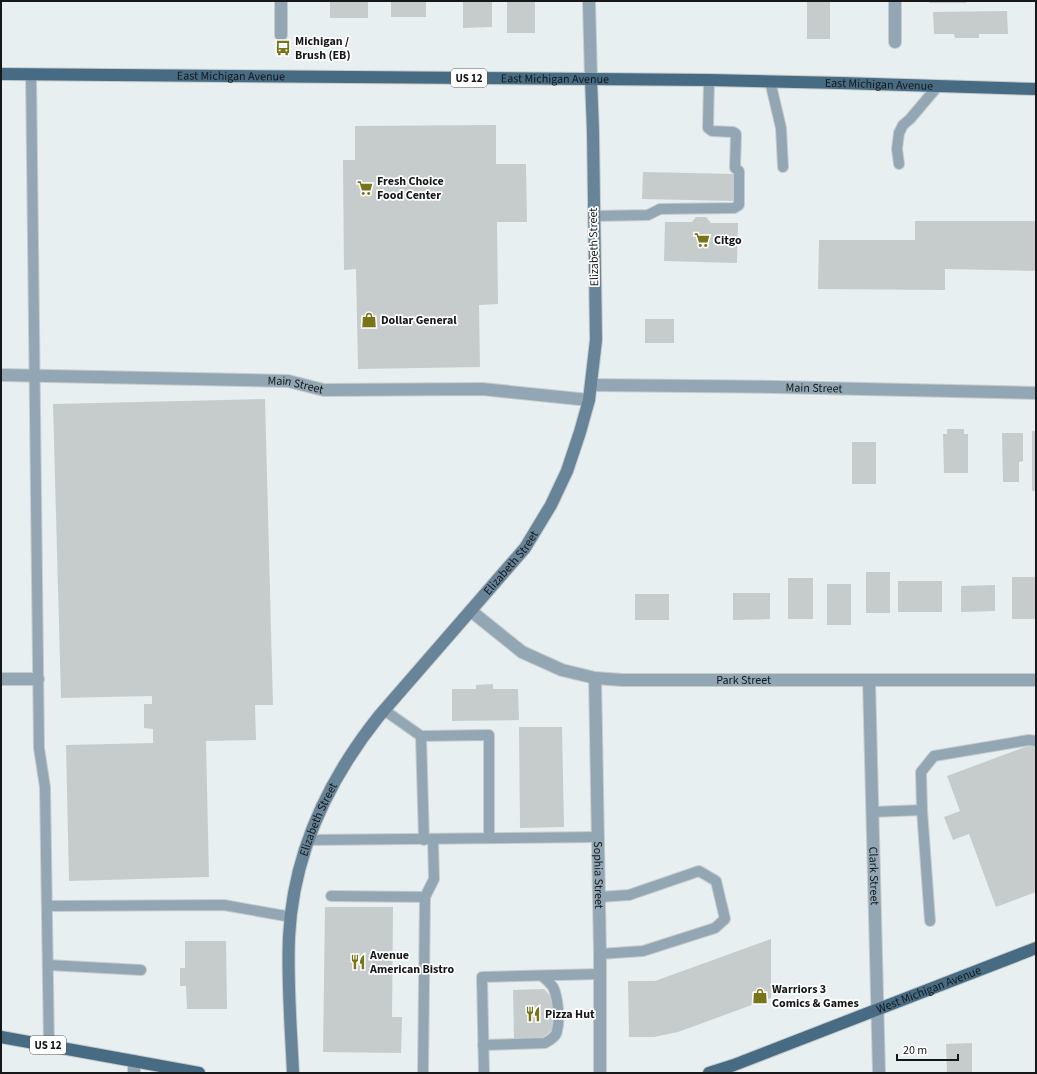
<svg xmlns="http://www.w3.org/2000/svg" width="1037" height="1074" viewBox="0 0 1037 1074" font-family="'Source Sans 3',sans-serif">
	<rect width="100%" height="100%" fill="#e8eff0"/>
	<g fill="#c6cccc">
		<rect x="330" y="1" width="38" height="17"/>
		<rect x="391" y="1" width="35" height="16"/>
		<polygon points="463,1 492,1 492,27 463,28"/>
		<rect x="507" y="1" width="28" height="32"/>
		<rect x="807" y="1" width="23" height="38"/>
		<polygon points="929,1 967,1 966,3 929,3"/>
		<polygon points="1007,11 1008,34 979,34 979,38 955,38 954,34 934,34 933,12"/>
		<polygon points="496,125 496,164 526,164 527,222 497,222 498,304 479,305 480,367 358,369 356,269 344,270 343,160 355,160 355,126"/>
		<polygon points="643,172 734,174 734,201 642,199"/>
		<polygon points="696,217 706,217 711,223 738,223 737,263 664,261 665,222 692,222"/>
		<polygon points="915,221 1036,221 1036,271 945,269 945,290 818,289 819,240 915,240"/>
		<rect x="645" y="319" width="29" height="24"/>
		<polygon points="265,399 273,705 255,705 256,740 206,741 209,877 69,881 66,745 153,743 153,729 144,728 144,704 152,704 152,696 61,698 53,404"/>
		<polygon points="947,429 964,429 964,434 968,434 968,473 944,473 943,434 947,434"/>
		<rect x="1032" y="431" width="4" height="60"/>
		<polygon points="1002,433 1023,433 1023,461 1019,462 1019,482 1003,482"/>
		<rect x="852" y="442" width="24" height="42"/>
		<rect x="866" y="572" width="24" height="41"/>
		<rect x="1012" y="577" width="24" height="42"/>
		<rect x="788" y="578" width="25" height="41"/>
		<rect x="898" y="581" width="44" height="31"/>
		<rect x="827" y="584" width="24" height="41"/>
		<polygon points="995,585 995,611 961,612 961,586"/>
		<polygon points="733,593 770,593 770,619 733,620"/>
		<rect x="635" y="594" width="34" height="26"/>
		<polygon points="493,684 493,689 518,689 519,720 452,721 452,689 476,689 476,685"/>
		<polygon points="519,727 562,727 564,827 520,828"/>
		<polygon points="1033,744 1036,750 1036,892 996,907 969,834 953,840 944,817 960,811 947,776"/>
		<polygon points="325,907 393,907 392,1017 402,1017 401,1053 323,1052"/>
		<polygon points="771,939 771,998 678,1032 654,1037 629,1037 628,981 655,981"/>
		<polygon points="185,941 226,941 227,1009 187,1009 186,986 180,986 180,968 185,968"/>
		<polygon points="544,989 553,999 552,1030 541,1039 514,1040 513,990"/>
		<polygon points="972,1043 972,1073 947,1073 946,1044"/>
	</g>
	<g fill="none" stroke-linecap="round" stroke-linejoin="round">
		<defs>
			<g id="lane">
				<polyline points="31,74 39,748 45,787 49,1046"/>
				<polyline points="770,81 781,128 783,167"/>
				<polyline points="899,164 897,149 899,133 903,125 910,119 938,86"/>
				<polyline points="594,216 648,215 660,209 734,208 739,205 739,171 735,168 736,134 733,132 712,131 708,128 709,80"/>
				<polyline points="384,710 421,736"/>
				<polyline points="922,810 930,921"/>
				<polyline points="872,812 922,810 921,772 934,756 1029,740 1036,741"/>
				<polyline points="308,840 598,837"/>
				<polyline points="424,840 421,736 489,735 489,838"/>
				<polyline points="331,896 425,897"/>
				<polyline points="599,897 629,895 699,871 716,881 725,919 715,928 643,951 600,954"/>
				<polyline points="47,906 224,905 291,917"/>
				<polyline points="48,965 141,970"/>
				<path d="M 483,1045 L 545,1043 C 550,1040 556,1037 557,1031 C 560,1020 558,997 553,987 C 550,983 546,979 542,976"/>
				<polyline points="423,1073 425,897 434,879 433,840"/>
				<polyline points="484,1073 482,977 600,974"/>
			</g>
			<g id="street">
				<polyline points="281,1 281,35"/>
				<polyline points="589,1 591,79"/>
				<polyline points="895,1 895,42"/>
				<path id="s1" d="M 1,375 L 288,381 L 324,390 L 482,389 L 589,400"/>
				<path id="s2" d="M 591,385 L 776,387 L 1036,393"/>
				<path id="s3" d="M 471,611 L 522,652 L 562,670 L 595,678 L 622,680 L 1036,680"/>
				<path id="s4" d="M 595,678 L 600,954 L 600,1073"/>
				<polyline points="1,679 38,679"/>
				<path id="s5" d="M 869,680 L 879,1073"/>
				<polyline points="134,1061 134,1073"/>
			</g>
			<g id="secondary">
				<path id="s6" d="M 293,1073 C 291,1028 287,982 289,937 C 293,854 328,780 379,716 L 525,548 L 551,505 L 567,471 L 580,432 L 589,400 L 596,340 L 593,132 L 591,79"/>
			</g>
			<g id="primary">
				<path id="s7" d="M 1,74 L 709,80 L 841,83 L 1036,89"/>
				<polyline points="1,1037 199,1073"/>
				<path id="s8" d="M 709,1073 L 734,1065 L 1036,948"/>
			</g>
		</defs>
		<use href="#lane" stroke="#c6cccd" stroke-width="12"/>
		<use href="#street" stroke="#c6cccd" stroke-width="14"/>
		<use href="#secondary" stroke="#c6cccd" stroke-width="14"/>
		<use href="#primary" stroke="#c6cccd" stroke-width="14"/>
		<use href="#lane" stroke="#93a6b4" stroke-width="10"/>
		<use href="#street" stroke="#93a6b4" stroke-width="12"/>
		<use href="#secondary" stroke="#678498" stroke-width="12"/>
		<use href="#primary" stroke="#476b83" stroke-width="12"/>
	</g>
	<defs>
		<symbol id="bus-bare" viewBox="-9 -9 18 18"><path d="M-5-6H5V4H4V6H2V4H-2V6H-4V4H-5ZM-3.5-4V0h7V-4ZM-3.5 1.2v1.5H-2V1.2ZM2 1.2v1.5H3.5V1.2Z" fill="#787418" stroke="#fff" stroke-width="2.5" paint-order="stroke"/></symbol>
		<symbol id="supermarket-bare" viewBox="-9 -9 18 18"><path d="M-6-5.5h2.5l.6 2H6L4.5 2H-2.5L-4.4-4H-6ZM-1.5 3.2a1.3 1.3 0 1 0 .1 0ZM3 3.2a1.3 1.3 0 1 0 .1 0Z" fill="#787418" stroke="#fff" stroke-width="2.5" paint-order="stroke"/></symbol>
		<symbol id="shop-bare" viewBox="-9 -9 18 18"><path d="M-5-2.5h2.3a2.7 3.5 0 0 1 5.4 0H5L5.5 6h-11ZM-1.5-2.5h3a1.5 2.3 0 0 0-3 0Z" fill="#787418" stroke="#fff" stroke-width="2.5" paint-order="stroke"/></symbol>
		<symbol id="restaurant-bare" viewBox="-9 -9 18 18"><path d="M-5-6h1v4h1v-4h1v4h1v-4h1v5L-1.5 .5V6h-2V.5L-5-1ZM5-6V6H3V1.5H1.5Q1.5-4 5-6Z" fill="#787418" stroke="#fff" stroke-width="2.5" paint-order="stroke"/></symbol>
	</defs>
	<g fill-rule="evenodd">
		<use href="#bus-bare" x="272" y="37" width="22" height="22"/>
		<use href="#supermarket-bare" x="354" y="177" width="22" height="22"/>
		<use href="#supermarket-bare" x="691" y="229" width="22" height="22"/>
		<use href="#shop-bare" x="358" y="309" width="22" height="22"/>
		<use href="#restaurant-bare" x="347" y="951" width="22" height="22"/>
		<use href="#shop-bare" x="749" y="985" width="22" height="22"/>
		<use href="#restaurant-bare" x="522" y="1003" width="22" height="22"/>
	</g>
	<g text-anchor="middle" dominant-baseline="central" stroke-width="3.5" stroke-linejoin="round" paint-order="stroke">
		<g fill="#fff" stroke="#5b5d5d" stroke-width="1">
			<rect x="451" y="69" width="36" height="18" rx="3"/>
			<rect x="30" y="1036" width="36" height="18" rx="3"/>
		</g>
		<g font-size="11" font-weight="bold" fill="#151718">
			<text x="469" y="78">US 12</text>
			<text x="48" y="1045">US 12</text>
		</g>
		<g font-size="12" font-weight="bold" fill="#151718" stroke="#fff" text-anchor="start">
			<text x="295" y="41">Michigan /<tspan x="295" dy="14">Brush (EB)</tspan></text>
			<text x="377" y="181">Fresh Choice<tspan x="377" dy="14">Food Center</tspan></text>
			<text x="714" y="240">Citgo</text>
			<text x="381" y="320">Dollar General</text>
			<text x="370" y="955">Avenue<tspan x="370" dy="14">American Bistro</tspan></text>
			<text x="772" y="989">Warriors 3<tspan x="772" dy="14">Comics &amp; Games</tspan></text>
			<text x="545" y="1014">Pizza Hut</text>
		</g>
		<g font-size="12" fill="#151718" stroke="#fff">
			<text stroke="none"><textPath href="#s7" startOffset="230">East Michigan Avenue</textPath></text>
			<text stroke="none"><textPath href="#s7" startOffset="554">East Michigan Avenue</textPath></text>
			<text stroke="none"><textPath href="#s7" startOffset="878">East Michigan Avenue</textPath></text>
			<text transform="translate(594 247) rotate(-91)">Elizabeth Street</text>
			<text stroke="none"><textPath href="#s1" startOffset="295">Main Street</textPath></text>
			<text stroke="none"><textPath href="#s2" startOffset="223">Main Street</textPath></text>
			<text stroke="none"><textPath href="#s6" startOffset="581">Elizabeth Street</textPath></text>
			<text stroke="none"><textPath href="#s3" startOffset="292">Park Street</textPath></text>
			<text stroke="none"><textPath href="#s6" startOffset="258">Elizabeth Street</textPath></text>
			<text stroke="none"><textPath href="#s4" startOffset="197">Sophia Street</textPath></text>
			<text stroke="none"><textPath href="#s5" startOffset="196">Clark Street</textPath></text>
			<text stroke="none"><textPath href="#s8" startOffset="235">West Michigan Avenue</textPath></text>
		</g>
	</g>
	<rect width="1037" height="1074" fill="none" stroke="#151718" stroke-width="4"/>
	<path d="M897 1054v6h61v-6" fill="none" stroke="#151718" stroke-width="2"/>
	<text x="903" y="1054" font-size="12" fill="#151718" stroke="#ffffff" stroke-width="3" paint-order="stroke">20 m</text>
</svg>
